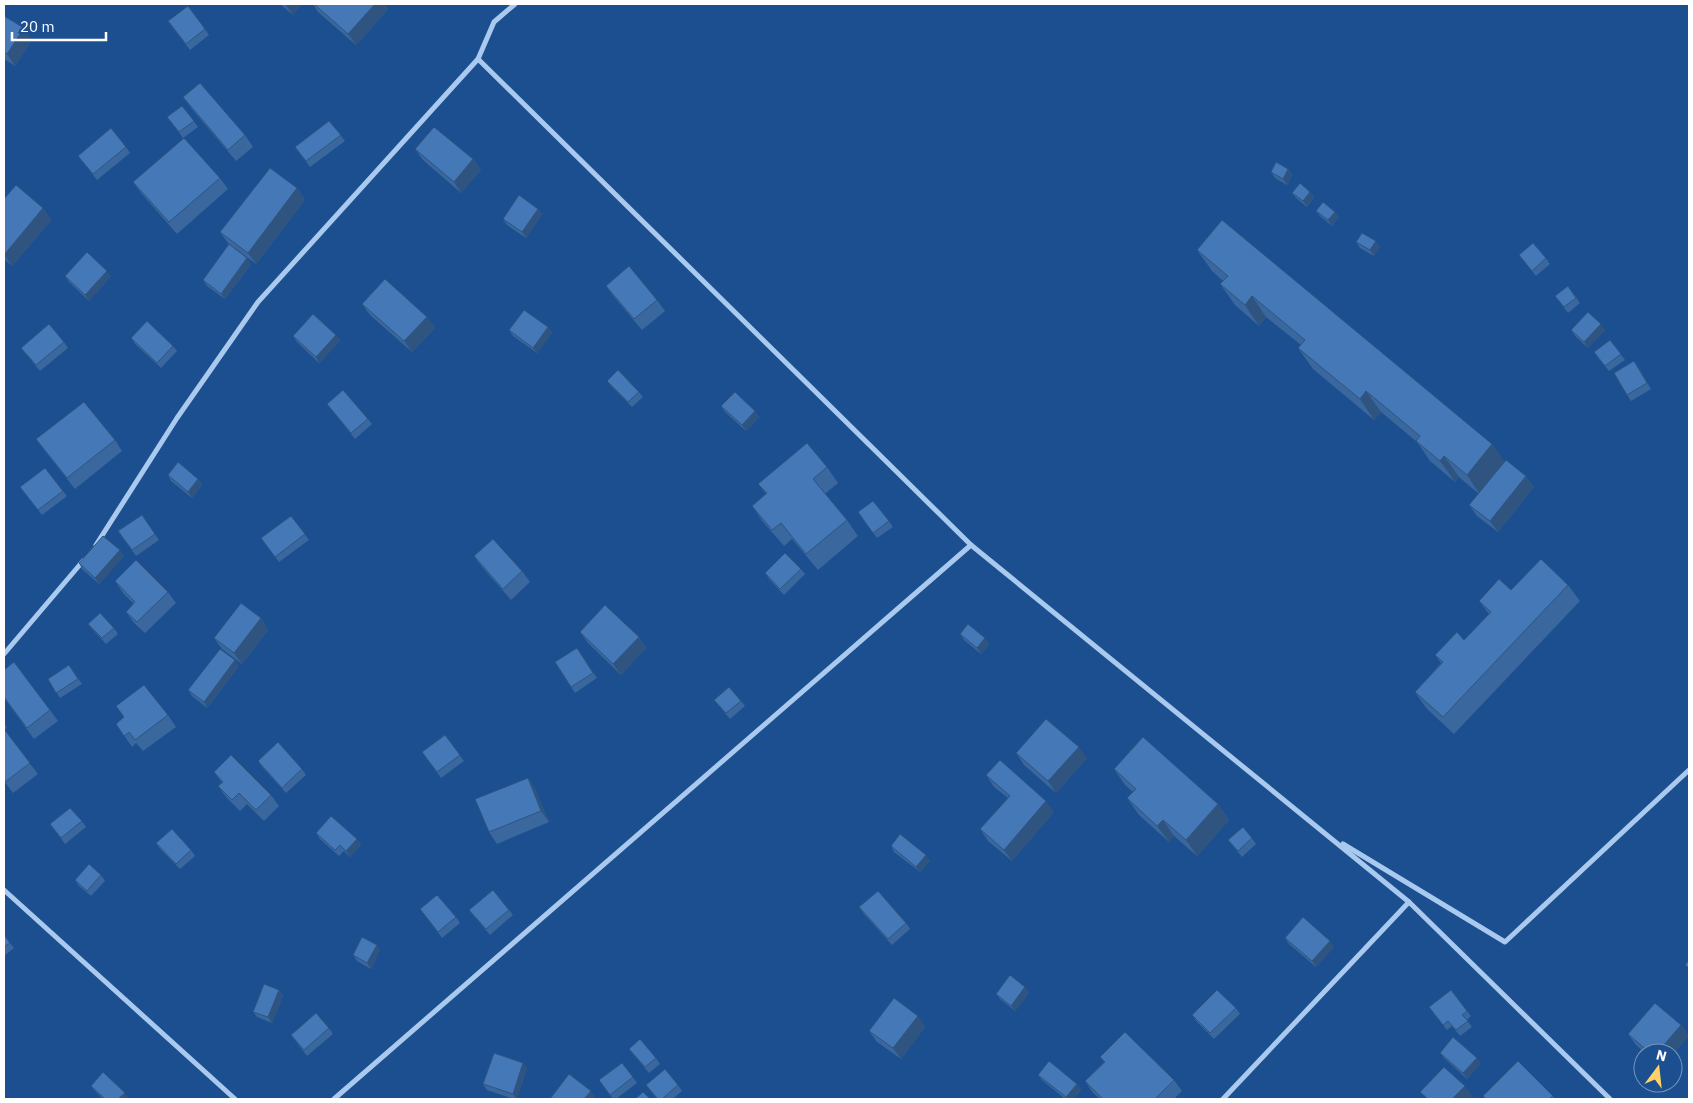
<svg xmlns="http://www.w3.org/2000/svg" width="1693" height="1103" viewBox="0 0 1693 1103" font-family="'IBM Plex Sans',sans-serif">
	<rect width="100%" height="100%" fill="#1b4f8f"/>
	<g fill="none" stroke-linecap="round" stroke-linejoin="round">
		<g stroke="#a9c9ee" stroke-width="5">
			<polyline points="478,59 971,545 1409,902 1610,1099"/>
			<polyline points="96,545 177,418 258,302 478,59 494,22 515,4"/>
			<polyline points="4,654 83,561"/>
			<polyline points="1343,844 1505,942 1689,770"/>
			<polyline points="4,890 235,1099"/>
			<polyline points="334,1099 971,545"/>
			<polyline points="1223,1099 1409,902"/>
		</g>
	</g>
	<g fill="#3a679d">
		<polygon points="280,4 302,4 293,15"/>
		<polygon points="313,4 384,4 388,9 356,45 318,12"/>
		<polygon points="4,16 32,40 15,66 4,59"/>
		<polygon points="172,27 205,29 209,35 190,50"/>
		<polygon points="183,97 245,135 253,147 236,161 191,108"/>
		<polygon points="182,106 198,127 183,138 167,117"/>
		<polygon points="329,121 345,141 310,167 295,147"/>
		<polygon points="126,147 130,153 97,180 78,156"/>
		<polygon points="415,149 473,159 481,170 461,193 423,160"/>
		<polygon points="1288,169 1292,175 1287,185 1275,178 1271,172"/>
		<polygon points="220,178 228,189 177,234 141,193 133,182"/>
		<polygon points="297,188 305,200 256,264 228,243 220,232"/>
		<polygon points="1310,192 1314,197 1307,207 1296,198 1292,193"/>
		<polygon points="4,199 43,208 51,220 12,266 4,259"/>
		<polygon points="538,209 542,214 526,238 507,225 503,219"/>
		<polygon points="1316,211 1335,212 1339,217 1332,226 1320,216"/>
		<polygon points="1356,242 1380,246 1374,256 1360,248"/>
		<polygon points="1197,250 1492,444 1504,462 1526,476 1534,487 1498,532 1477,516 1469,505 1479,494 1459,477 1455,482 1430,461 1417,442 1381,412 1374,420 1313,369 1298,348 1301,345 1266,317 1259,326 1235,305 1220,284 1223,281 1212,271"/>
		<polygon points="1519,255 1546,258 1550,264 1536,276"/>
		<polygon points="251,264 225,299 207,286 203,280"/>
		<polygon points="65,276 111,276 89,301 69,282"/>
		<polygon points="606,286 657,300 665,311 642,330 614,297"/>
		<polygon points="1568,286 1580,303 1568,313 1555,296"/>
		<polygon points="362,304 427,317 435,328 412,352 370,315"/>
		<polygon points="548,327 552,333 537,353 513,336 509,330"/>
		<polygon points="1571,330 1605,330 1588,348 1575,336"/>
		<polygon points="336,335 340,341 319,363 297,342 293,336"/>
		<polygon points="131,338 173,346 177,351 161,368 135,344"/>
		<polygon points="1610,340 1625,360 1609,371 1598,358"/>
		<polygon points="64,342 68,348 40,371 21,348"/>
		<polygon points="1638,367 1651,389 1631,401 1627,395"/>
		<polygon points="607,381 639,392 643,397 632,407 611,386"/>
		<polygon points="327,404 368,419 372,424 355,439"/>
		<polygon points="721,406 755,411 759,417 746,431 725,412"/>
		<polygon points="36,439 115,440 122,451 75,489 44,450"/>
		<polygon points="827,467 838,483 825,494 847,520 858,536 818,570 792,539 784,546 763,522 752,506 766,494 758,484"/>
		<polygon points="168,475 198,479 202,485 192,498 171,481"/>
		<polygon points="20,487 63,491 67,496 42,515"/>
		<polygon points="142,515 159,540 136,556 118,531"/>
		<polygon points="291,516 309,540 279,562 261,538"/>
		<polygon points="862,518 889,521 893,527 877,538"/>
		<polygon points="124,556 99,584 82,569 79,563"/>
		<polygon points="474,556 522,571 530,582 511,600 482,567"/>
		<polygon points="801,569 805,574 784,595 769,579 765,573"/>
		<polygon points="115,581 168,592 176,603 145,633 134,623 126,612 134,604 123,593"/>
		<polygon points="1568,585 1580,601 1454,734 1426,708 1415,692 1441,663 1435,655 1464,640 1489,614 1479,601 1511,590"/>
		<polygon points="261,618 268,630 242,664 222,649 214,638"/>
		<polygon points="88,624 114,628 118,634 106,644 92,629"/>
		<polygon points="580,632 639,637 646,648 621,675 588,643"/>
		<polygon points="960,634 989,644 981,654 964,640"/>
		<polygon points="577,648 597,678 575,693 555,662"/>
		<polygon points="69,665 82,684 60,698 48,679"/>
		<polygon points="239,666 207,708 192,696 188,690"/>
		<polygon points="4,670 50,710 58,721 34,739 4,698"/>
		<polygon points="714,700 741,701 745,706 730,719"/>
		<polygon points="116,706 168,715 176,727 143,751 136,743 132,747 116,724 124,717"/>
		<polygon points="4,723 7,728 4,730 38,774 13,793 4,781"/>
		<polygon points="445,735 464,761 441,778 422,752"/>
		<polygon points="1016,753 1087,758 1056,793 1024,765"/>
		<polygon points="258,761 302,769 306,775 286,793 262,767"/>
		<polygon points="1114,769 1218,804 1229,820 1197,856 1174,836 1169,842 1139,815 1127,798 1133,792 1125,785"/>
		<polygon points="214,772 271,795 279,806 264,821 247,804 240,811 226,797 218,786 222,783"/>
		<polygon points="986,775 1054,812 1012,861 988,841 980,829 1008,798 994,787"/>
		<polygon points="528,778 535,789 549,822 497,844 489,832"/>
		<polygon points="82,821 86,827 65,844 50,824"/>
		<polygon points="316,833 357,839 361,845 350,857 344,851 339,856 320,839"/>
		<polygon points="1252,838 1256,844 1242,857 1228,840"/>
		<polygon points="156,843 191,850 195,856 180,869 160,849"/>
		<polygon points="891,846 930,861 920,872 894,852"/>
		<polygon points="101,875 105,881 91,896 79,886 75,880"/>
		<polygon points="859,907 906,923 910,929 892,945 863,913"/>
		<polygon points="420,909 456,917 460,923 442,938"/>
		<polygon points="469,910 509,910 513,915 490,935"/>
		<polygon points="4,935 14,948 4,956"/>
		<polygon points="1285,938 1334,947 1316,967 1289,944"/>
		<polygon points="380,950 371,969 357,961 353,955"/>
		<polygon points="279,990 283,996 272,1023 257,1017 253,1012"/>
		<polygon points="1451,990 1471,1016 1467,1020 1472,1027 1460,1036 1452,1026 1447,1030 1433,1013"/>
		<polygon points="1029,993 1015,1011 1000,999 996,994"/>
		<polygon points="1236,1008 1240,1014 1214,1039 1196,1021 1192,1015"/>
		<polygon points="1681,1025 1689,1036 1673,1053 1645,1053 1636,1045 1628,1034"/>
		<polygon points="925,1027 901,1059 877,1042 869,1031"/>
		<polygon points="329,1028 333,1034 307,1056 291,1035"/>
		<polygon points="629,1049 656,1058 660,1064 649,1073"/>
		<polygon points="1440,1053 1481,1063 1467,1079 1444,1058"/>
		<polygon points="1100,1057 1174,1080 1182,1091 1174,1099 1100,1099 1093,1093 1085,1081 1104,1062"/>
		<polygon points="622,1063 637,1083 616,1099 613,1099 599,1080"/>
		<polygon points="527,1068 517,1099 514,1099 487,1090 483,1084"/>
		<polygon points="1038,1075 1077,1084 1081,1090 1074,1099 1065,1099 1042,1080"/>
		<polygon points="646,1085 678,1085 682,1091 673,1099 657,1099"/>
		<polygon points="91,1086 129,1098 128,1099 103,1099 95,1091"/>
		<polygon points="1483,1096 1553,1096 1555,1099 1485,1099"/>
	</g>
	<g fill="#305480">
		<polygon points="285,4 302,4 293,15"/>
		<polygon points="375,4 384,4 388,9 356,45 348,34"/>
		<polygon points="24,28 32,40 15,66 7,54"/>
		<polygon points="473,159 481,170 461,193 454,182"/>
		<polygon points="1288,169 1292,175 1287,185 1283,179"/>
		<polygon points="297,188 305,200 256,264 248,253"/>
		<polygon points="1310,192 1314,197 1307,207 1303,201"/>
		<polygon points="43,208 51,220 12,266 4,255"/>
		<polygon points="538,209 542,214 526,238 522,232"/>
		<polygon points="1335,212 1339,217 1332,226 1328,220"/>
		<polygon points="1376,241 1380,246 1374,256 1370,250"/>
		<polygon points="247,258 251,264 225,299 221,294"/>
		<polygon points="107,271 111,276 89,301 85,295"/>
		<polygon points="1252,296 1266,317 1259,326 1245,305"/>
		<polygon points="427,317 435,328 412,352 404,341"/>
		<polygon points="1601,324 1605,330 1588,348 1584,342"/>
		<polygon points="548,327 552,333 537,353 533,348"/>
		<polygon points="336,335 340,341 319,363 316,357"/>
		<polygon points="1366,391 1381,412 1374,420 1360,399"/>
		<polygon points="755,411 759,417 746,431 742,425"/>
		<polygon points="1492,444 1507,465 1481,496 1467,475"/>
		<polygon points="1444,456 1459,477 1455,482 1440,461"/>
		<polygon points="1526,476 1534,487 1498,532 1490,521"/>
		<polygon points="198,479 202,485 192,498 188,492"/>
		<polygon points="120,550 124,556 99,584 95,578"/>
		<polygon points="261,618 268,630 242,664 234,653"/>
		<polygon points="639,637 646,648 621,675 613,664"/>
		<polygon points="985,638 989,644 981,654 977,648"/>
		<polygon points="235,660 239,666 207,708 204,702"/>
		<polygon points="1079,747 1087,758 1056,793 1048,781"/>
		<polygon points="528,778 535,789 549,822 541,811"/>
		<polygon points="1046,801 1054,812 1012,861 1004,850"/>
		<polygon points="1218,804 1229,820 1197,856 1186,840"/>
		<polygon points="1163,820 1174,836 1169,842 1157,826"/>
		<polygon points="357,839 361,845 350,857 346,851"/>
		<polygon points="926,855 930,861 920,872 916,867"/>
		<polygon points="1330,941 1334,947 1316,967 1312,961"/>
		<polygon points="377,945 380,950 371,969 367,963"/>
		<polygon points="1025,987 1029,993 1015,1011 1011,1006"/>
		<polygon points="279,990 283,996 272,1023 268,1017"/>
		<polygon points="918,1016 925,1027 901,1059 893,1048"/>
		<polygon points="1681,1025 1689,1036 1673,1055 1673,1053 1657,1053"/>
		<polygon points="1477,1058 1481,1063 1467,1079 1463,1073"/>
		<polygon points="523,1063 527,1068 517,1099 516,1099 513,1094"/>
		<polygon points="1077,1084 1081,1090 1074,1099 1068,1099 1066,1097"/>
		<polygon points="1465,1086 1473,1097 1471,1099 1452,1099"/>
		<polygon points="591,1091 595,1096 592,1099 584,1099"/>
		<polygon points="125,1093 129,1098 128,1099 118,1099"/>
	</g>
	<g fill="#4478b7" stroke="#305480">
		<polygon points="314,4 375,4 348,34"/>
		<polygon points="188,6 205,29 186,44 168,21"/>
		<polygon points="4,16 24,28 7,54 4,52"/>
		<polygon points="200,83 245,135 228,150 183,97"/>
		<polygon points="182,106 194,121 179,132 167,117"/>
		<polygon points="329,121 341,135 306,161 295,147"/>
		<polygon points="434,127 473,159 454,182 415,149"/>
		<polygon points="111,128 126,147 93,174 78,156"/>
		<polygon points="184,138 220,178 169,222 133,182"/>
		<polygon points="1276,162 1288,169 1283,179 1271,172"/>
		<polygon points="270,168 297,188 248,253 220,232"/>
		<polygon points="1300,183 1310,192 1303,201 1292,193"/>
		<polygon points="16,185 43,208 4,255 4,199"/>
		<polygon points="519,195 538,209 522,232 503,219"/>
		<polygon points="1323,202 1335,212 1328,220 1316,211"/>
		<polygon points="1222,220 1492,444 1467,475 1444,456 1440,461 1416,441 1420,436 1366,391 1360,399 1298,348 1305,340 1252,296 1245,305 1220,284 1228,276 1197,250"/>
		<polygon points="1362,233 1376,241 1370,250 1356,242"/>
		<polygon points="1533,243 1546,258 1532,271 1519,255"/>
		<polygon points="229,244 247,258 221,294 203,280"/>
		<polygon points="87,252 107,271 85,295 65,276"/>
		<polygon points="629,266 657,300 634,319 606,286"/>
		<polygon points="385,279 427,317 404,341 362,304"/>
		<polygon points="1568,286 1576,298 1564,307 1555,296"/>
		<polygon points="524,310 548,327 533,348 509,330"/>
		<polygon points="1588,312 1601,324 1584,342 1571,330"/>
		<polygon points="313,314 336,335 316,357 293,336"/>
		<polygon points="147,321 173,346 157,363 131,338"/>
		<polygon points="49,324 64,342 36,365 21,348"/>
		<polygon points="1610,340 1621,354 1605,366 1594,352"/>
		<polygon points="1634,361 1647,383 1627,395 1614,373"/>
		<polygon points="618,370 639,392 628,402 607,381"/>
		<polygon points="343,390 368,419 351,433 327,404"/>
		<polygon points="735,392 755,411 742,425 721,406"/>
		<polygon points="84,402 115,440 67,478 36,439"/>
		<polygon points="807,443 827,467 813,479 847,520 806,554 781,523 772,530 752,506 767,493 758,484"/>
		<polygon points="1506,460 1526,476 1490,521 1469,505"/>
		<polygon points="178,462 198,479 188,492 168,475"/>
		<polygon points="45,468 63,491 38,510 20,487"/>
		<polygon points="873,501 889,521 873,533 858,512"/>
		<polygon points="142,515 155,534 132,550 118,531"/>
		<polygon points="291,516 305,534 275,557 261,538"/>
		<polygon points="103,536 120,550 95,578 79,563"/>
		<polygon points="493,539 522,571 503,589 474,556"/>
		<polygon points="785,553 801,569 780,589 765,573"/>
		<polygon points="1541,559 1568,585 1443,717 1415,692 1443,662 1435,655 1457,632 1464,640 1491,612 1479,601 1499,579 1511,590"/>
		<polygon points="136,560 168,592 137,622 126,612 135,602 115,581"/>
		<polygon points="241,603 261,618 234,653 214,638"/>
		<polygon points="605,605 639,637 613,664 580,632"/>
		<polygon points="100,613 114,628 102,638 88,624"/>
		<polygon points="968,624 985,638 977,648 960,634"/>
		<polygon points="577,648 593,673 571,687 555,662"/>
		<polygon points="220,649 235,660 204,702 188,690"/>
		<polygon points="14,662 50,710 27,728 4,697 4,670"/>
		<polygon points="69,665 78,679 56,693 48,679"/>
		<polygon points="144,685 168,715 135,740 129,732 124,736 116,724 124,717 116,706"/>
		<polygon points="729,687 741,701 726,713 714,700"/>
		<polygon points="1046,719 1079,747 1048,781 1016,753"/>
		<polygon points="4,729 30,763 5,782 4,780"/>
		<polygon points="445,735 460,755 437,772 422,752"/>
		<polygon points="1143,737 1218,804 1186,840 1163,820 1157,826 1127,798 1136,789 1114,769"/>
		<polygon points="278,742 302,769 282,788 258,761"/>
		<polygon points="231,755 271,795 256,810 239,793 232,800 218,786 223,782 214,772"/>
		<polygon points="1000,760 1046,801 1004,850 980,829 1010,796 986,775"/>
		<polygon points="528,778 541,811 489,832 475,799"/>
		<polygon points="70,808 82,821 61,838 50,824"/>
		<polygon points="331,816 357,839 346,851 340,845 335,850 316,833"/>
		<polygon points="1243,827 1252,838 1238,851 1228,840"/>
		<polygon points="172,829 191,850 176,864 156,843"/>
		<polygon points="900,834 926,855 916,867 891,846"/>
		<polygon points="89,864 101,875 87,891 75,880"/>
		<polygon points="493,890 509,910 486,929 469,910"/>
		<polygon points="878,891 906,923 888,939 859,907"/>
		<polygon points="437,895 456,917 438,932 420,909"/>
		<polygon points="1303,917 1330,941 1312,961 1285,938"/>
		<polygon points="4,935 10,943 4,947"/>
		<polygon points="362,937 377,945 367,963 353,955"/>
		<polygon points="1689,960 1689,968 1685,965"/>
		<polygon points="1010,975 1025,987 1011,1006 996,994"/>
		<polygon points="264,984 279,990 268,1017 253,1012"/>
		<polygon points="1217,990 1236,1008 1210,1033 1192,1015"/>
		<polygon points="1451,990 1467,1011 1462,1015 1468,1021 1456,1030 1448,1021 1443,1025 1429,1007"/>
		<polygon points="894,998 918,1016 893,1048 869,1031"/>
		<polygon points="1655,1003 1681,1025 1657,1053 1650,1053 1628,1034"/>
		<polygon points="316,1013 329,1028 304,1050 291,1035"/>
		<polygon points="1125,1032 1174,1080 1155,1099 1103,1099 1085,1081 1105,1062 1100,1057"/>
		<polygon points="1453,1037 1477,1058 1463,1073 1440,1053"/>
		<polygon points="640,1039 656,1058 645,1067 629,1049"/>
		<polygon points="494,1053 523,1063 513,1094 483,1084"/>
		<polygon points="1049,1061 1077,1084 1066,1097 1038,1075"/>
		<polygon points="1518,1061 1553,1096 1549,1099 1486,1099 1483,1096"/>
		<polygon points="622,1063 633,1077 610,1095 599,1080"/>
		<polygon points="1444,1067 1465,1086 1452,1099 1428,1099 1420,1092"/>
		<polygon points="665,1069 678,1085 662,1099 658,1099 646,1085"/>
		<polygon points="103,1072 125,1093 118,1099 105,1099 91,1086"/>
		<polygon points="569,1074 591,1091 584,1099 550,1099"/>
		<polygon points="643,1092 650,1099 635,1099"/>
	</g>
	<rect width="1693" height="1103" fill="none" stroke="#ffffff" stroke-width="10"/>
	<g transform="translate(1658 1068) rotate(15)"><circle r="24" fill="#1b4f8f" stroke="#7695bc"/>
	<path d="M0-4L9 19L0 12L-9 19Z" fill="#ffd166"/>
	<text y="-8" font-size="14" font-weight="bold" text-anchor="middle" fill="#ffffff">N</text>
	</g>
	<path d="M12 32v8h94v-8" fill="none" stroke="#ffffff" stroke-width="2.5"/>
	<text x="20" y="32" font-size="15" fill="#ffffff" stroke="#1b4f8f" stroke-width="4" paint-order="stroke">20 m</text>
</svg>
